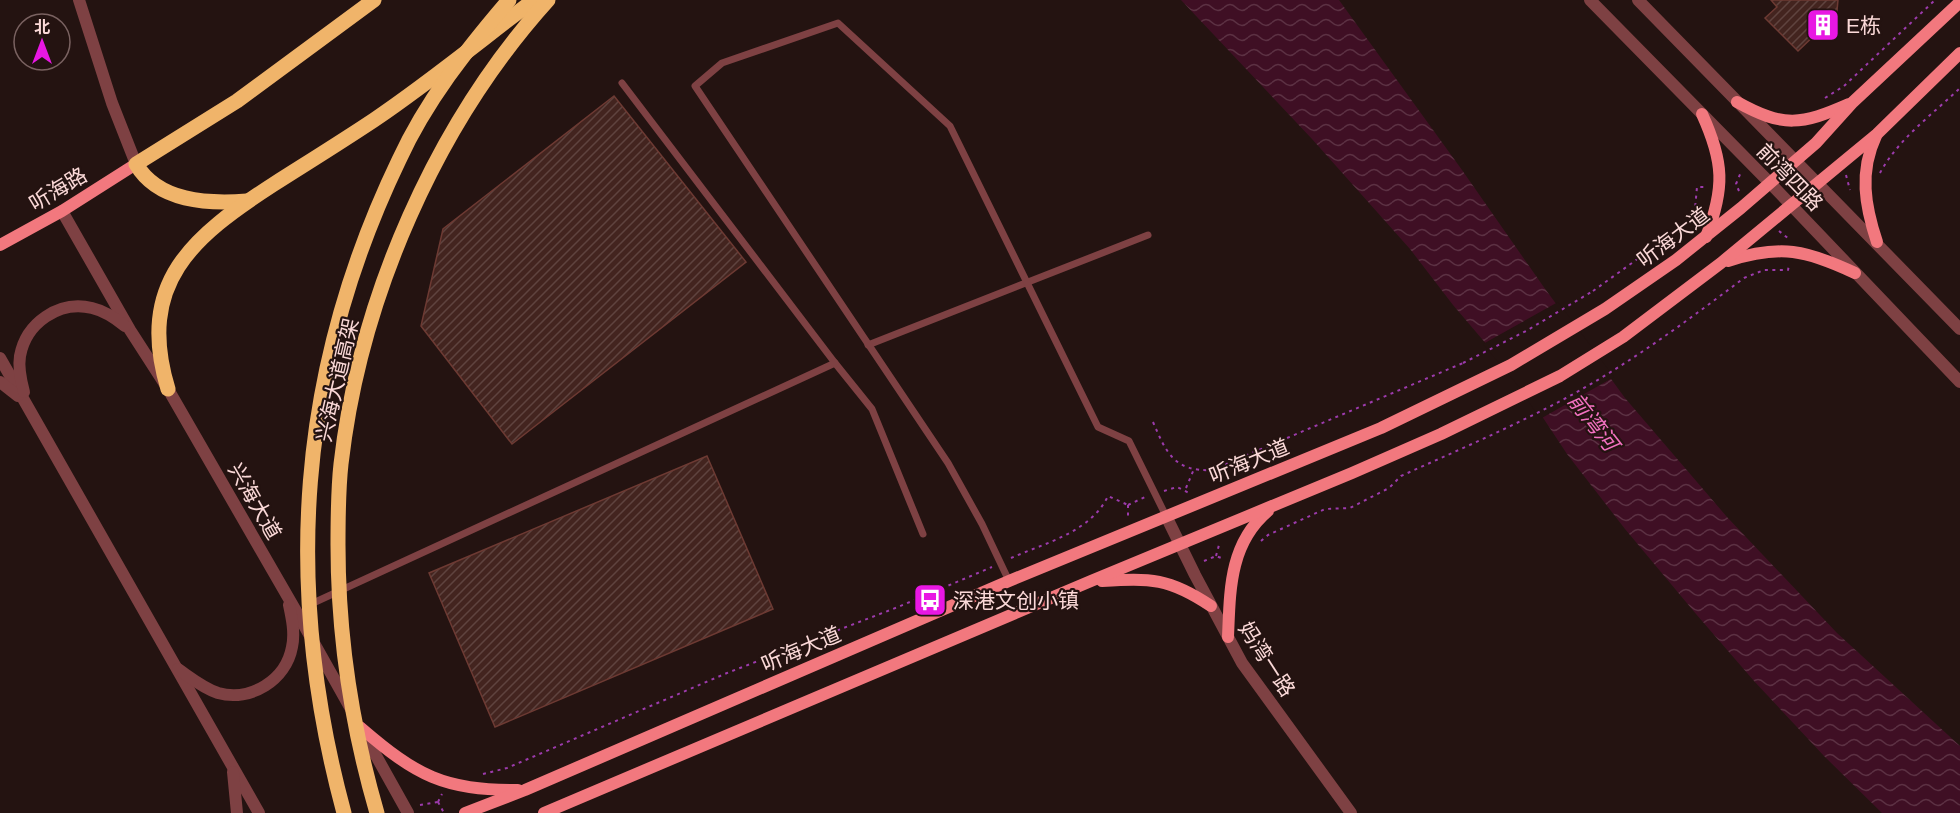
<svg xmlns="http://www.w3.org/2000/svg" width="1960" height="813" viewBox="0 0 1960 813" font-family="Helvetica,'Noto Sans SC',sans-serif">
	<defs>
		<pattern id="water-waves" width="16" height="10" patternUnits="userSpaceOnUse" patternTransform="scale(1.5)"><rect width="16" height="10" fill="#3f0f24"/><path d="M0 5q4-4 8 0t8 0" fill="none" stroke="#5c3143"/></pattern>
		<pattern id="building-hatch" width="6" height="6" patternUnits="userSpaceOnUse" patternTransform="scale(1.5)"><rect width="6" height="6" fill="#43241f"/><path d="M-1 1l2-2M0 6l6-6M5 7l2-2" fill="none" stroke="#5f433f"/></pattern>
	</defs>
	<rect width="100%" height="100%" fill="#241311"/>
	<polygon fill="url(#water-waves)" points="1181,0 1339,0 1462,170 1543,286 1625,398 1727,517 1837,633 1960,746 1960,813 1882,813 1824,756 1754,681 1696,614 1625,529 1567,454 1522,386 1453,305 1410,249 1312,139"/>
	<polygon fill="#241311" points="1558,302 1614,377 1540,419 1520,388 1483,344"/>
	<g fill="url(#building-hatch)" stroke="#6d3a33" stroke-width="1.5">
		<polygon points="1771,0 1838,0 1835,32 1819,31 1798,51 1765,18 1777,7"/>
		<polygon points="614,96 746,262 512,444 421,326 443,229"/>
		<polygon points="707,456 773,609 495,727 429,573"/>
	</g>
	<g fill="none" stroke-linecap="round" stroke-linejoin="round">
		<g stroke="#9c3bac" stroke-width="2" stroke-dasharray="3 4.5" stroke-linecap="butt">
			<polyline points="1825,98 1844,86 1935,0"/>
			<path d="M 1880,173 C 1898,139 1933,114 1960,88"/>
			<polyline points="1846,175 1850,190"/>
			<polyline points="1739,191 1736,184 1741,172"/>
			<polyline points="1779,231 1789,239"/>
			<polyline points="1593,291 1686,224 1695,209 1697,187 1706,187"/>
			<path d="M 1153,422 C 1166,452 1174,472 1212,470 L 1463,363"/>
			<polyline points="1186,488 1194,469"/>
			<polyline points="1164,491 1177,487 1189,493"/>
			<polyline points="1128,505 1128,519"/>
			<polyline points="1128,505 1145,497"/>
			<path d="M 1261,541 L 1268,535 L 1325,509 L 1350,508 L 1389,488 L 1401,476 C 1456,451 1512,427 1566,398 C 1629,364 1687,321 1744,278 L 1764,270 L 1788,270 L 1789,265"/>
			<polyline points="1216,556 1219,545 1217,542"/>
			<path d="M 1011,558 C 1045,543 1091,532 1108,496 L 1128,505"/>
			<polyline points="1204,561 1216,556 1224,559"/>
			<polyline points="483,774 507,768 727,673 898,607 992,567"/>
			<polyline points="438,802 442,794"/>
			<polyline points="438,802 444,813"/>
			<polyline points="420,805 438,802"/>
		</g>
		<g stroke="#7e4143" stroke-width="7">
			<polyline points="622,83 835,363 872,409 923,534"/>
			<polyline points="868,345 1148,235"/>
			<polyline points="1009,581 982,524 948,463 695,86 722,63 838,23 950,126 1098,427 1129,441 1166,516"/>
			<polyline points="311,604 835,363"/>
		</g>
		<g stroke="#7e4143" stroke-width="12">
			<polyline points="79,0 112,103 136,164"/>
			<polyline points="1590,0 1771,184 1960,382"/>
			<polyline points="1638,0 1960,329"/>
			<polyline points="62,211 130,330 168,389 296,611 351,709"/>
			<polyline points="0,358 259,813"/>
			<polyline points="0,382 18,396"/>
			<path d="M 24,392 C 21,381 18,368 20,356 C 26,323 59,300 92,308 C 105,311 115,318 125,326"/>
			<polyline points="1166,516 1195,575 1242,663 1351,813"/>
			<path d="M 178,669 C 191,678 203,688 218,693 C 251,702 286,680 292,647 C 295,633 292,619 289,605"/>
			<polyline points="360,727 408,813"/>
			<polyline points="233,772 237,813"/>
		</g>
		<g stroke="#f2787e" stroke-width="12">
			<path d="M 1737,102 C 1784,128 1801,125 1849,104"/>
			<path d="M 1702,114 C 1724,162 1725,188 1706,237"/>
			<path d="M 1876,136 C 1859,172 1865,206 1877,242"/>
			<polyline points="0,245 62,211 136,164"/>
			<path d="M 1728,261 C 1781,244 1806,250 1855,273"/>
			<path d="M 1102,581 C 1151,578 1169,578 1211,606"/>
			<path d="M 1228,637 C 1230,591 1229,544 1268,511"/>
			<path d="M 361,728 C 417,776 443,790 518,790"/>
			<polyline points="465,813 525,790 1009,581 1381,428 1511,365 1605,309 1676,260 1741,208 1816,143 1853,102 1960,2"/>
			<polyline points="544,813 1091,581 1352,473 1441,434 1560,376 1623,337 1721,263 1877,134 1960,53"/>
		</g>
		<g stroke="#f0b46a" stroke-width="15">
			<path d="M 247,201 C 208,204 158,202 136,164 L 237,101 L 374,0"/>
			<path d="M 168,389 C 136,283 192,237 274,184 C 307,163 341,142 374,120 C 429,83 481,40 534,0"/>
		</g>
		<polyline stroke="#9c3bac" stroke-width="2" stroke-dasharray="3 4.5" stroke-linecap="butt" points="1463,363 1526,331 1593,291"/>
		<g stroke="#f0b46a" stroke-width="15">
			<path d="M 344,813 C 283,588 297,372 399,160 C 426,101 467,49 509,0"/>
			<path d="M 377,813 C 351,724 338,638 338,545 C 338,519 338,491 341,464 C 360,298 436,124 548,0"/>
		</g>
	</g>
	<defs>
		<symbol id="building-square" viewBox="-11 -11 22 22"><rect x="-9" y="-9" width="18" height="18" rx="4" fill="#e817e3" stroke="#241311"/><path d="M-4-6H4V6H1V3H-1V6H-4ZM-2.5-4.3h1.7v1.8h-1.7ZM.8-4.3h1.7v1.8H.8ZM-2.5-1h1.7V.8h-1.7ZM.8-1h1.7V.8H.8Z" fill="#fff"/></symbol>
		<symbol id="bus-square" viewBox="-11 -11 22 22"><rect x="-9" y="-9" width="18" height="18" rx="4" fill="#e817e3" stroke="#241311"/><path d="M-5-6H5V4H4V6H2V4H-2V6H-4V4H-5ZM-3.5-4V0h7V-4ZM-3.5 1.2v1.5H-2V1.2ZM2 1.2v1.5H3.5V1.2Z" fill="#fff"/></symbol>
	</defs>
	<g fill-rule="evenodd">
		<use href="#building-square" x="1804" y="6" width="38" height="38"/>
		<use href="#bus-square" x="911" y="581" width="38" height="38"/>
	</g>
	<g text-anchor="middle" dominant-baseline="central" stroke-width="4.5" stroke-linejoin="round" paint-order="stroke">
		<g font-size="21" fill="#fbd9d8" stroke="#241311" text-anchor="start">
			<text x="1846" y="25">E栋</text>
			<text x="953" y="600">深港文创小镇</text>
		</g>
		<g font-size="21" fill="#fbd9d8" stroke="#241311">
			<text transform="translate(1790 177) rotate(46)">前湾四路</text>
			<text transform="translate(58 189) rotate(-31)">听海路</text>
			<text transform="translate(1673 237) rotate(-37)">听海大道</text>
			<text transform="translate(337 380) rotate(-77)">兴海大道高架</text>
			<text transform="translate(1249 461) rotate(-22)">听海大道</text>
			<text transform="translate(255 501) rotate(60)">兴海大道</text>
			<text transform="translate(801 649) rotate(-23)">听海大道</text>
			<text transform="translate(1267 659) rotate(57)">妈湾一路</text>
		</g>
		<g font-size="22" font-style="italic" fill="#f170bf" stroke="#241311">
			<text transform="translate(1593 422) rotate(52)">前湾河</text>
		</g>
	</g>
	<g transform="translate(42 42)"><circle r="28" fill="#241311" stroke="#7a6261" stroke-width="1.5"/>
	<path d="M0-4.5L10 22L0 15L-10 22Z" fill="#e817e3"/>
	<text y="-9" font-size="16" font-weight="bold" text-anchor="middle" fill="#fbd9d8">北</text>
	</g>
</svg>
